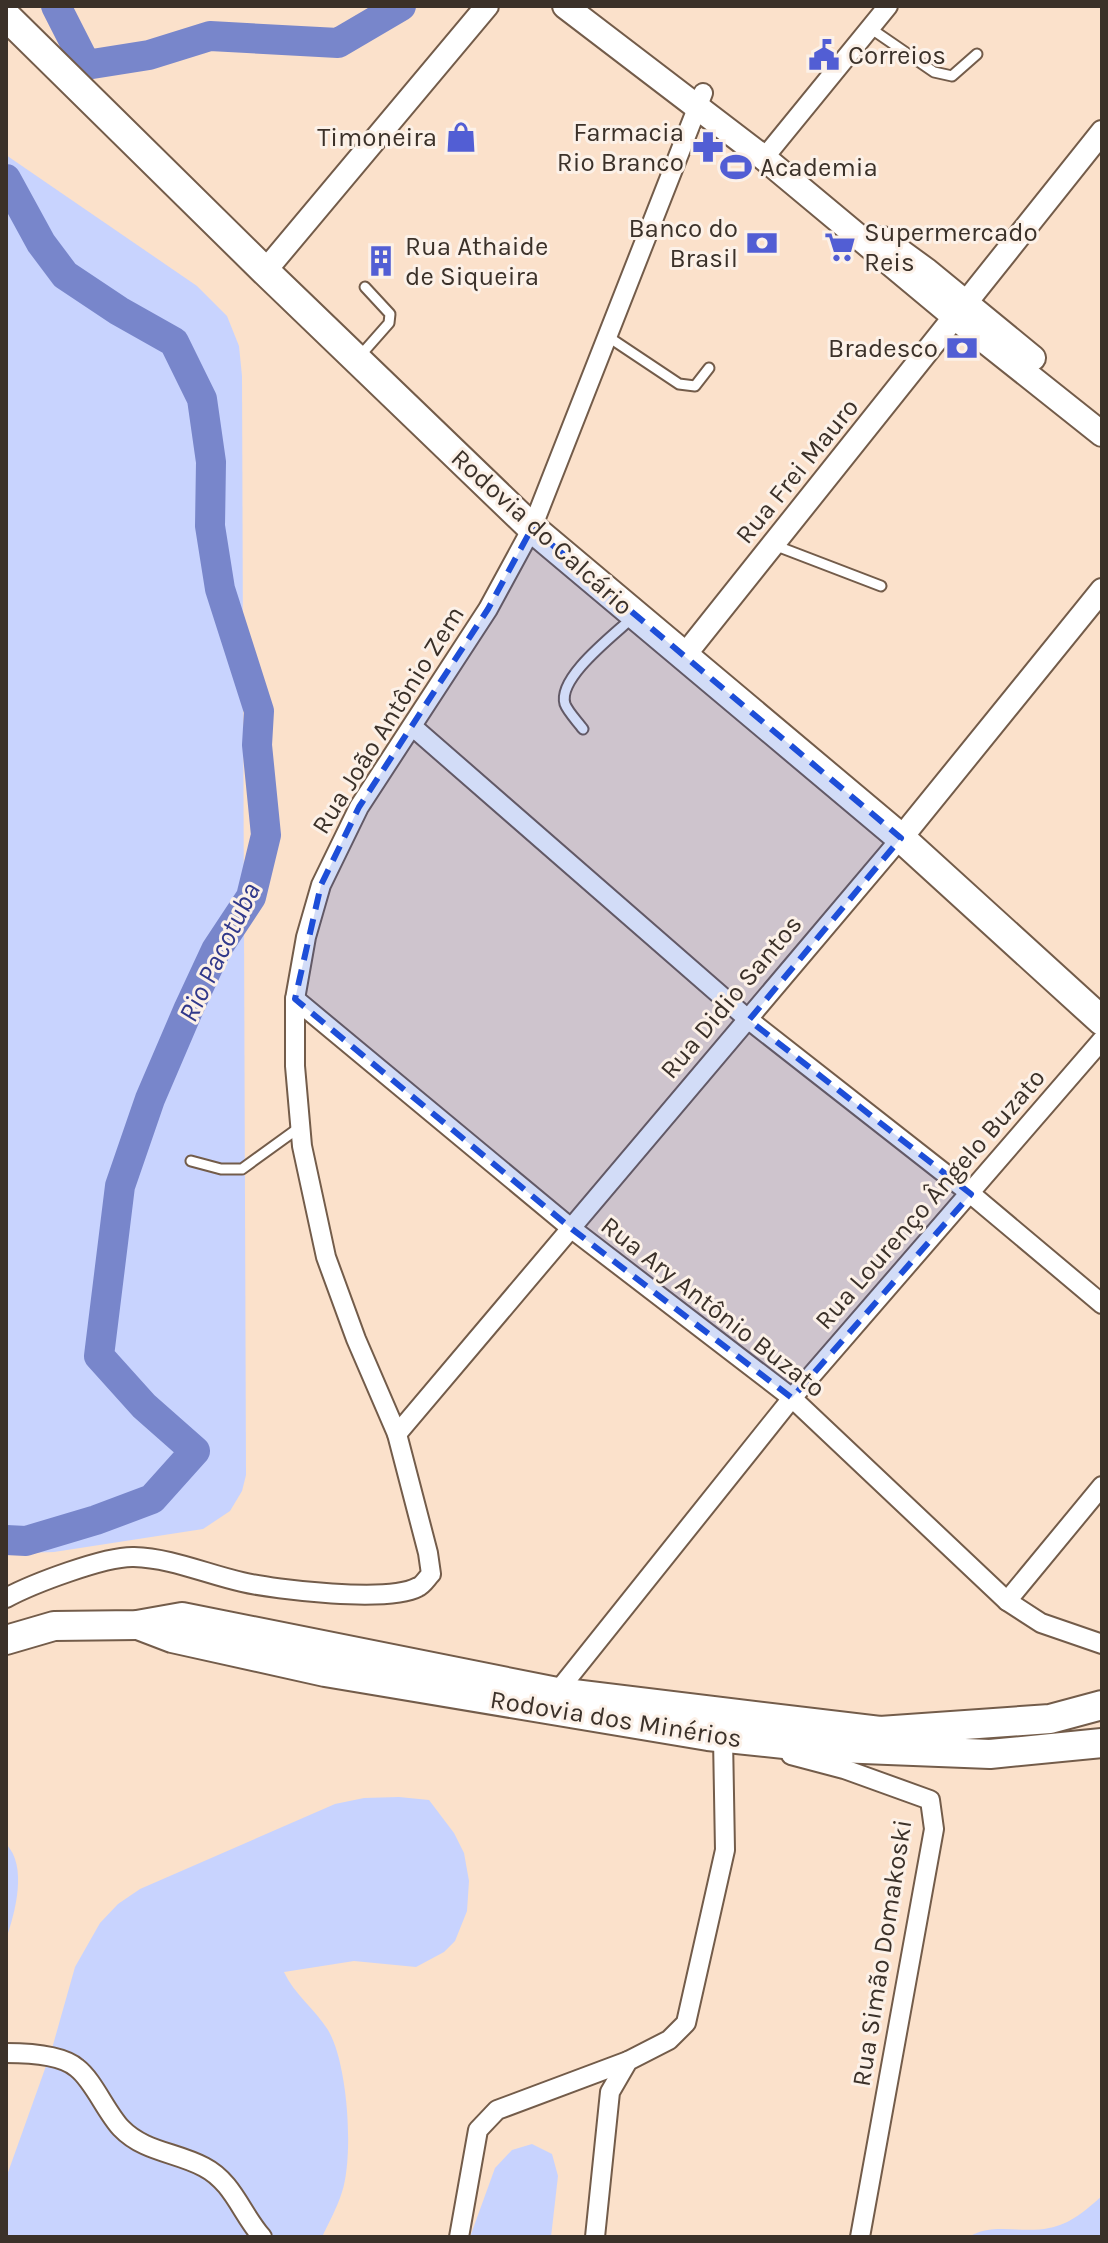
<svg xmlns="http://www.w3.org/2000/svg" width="1108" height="2243" viewBox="0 0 1108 2243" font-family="Karla,sans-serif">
	<rect width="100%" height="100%" fill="#fbe1cb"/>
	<g fill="#c8d3fe">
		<polygon points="6,155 197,286 227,316 239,346 242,376 246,1475 242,1491 230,1511 203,1529 54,1552 25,1553 11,1541 6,1530"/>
		<path d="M 399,1797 L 429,1800 L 454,1833 L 464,1853 L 469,1881 L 467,1911 L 455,1941 L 444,1952 L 416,1967 L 354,1961 L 284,1972 C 294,1994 315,2009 328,2030 C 348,2063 354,2156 342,2192 C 337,2208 329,2222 322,2237 L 6,2237 L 6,2178 L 51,2052 L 75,1967 L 100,1923 L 118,1904 L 140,1889 L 335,1804 L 364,1798 Z"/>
		<path d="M 6,1844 C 28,1866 15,1913 6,1939 Z"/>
		<polygon points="532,2144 552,2154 558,2176 551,2237 470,2237 495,2168 512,2150"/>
		<path d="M 1102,2196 L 1102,2237 L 969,2237 C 992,2222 1022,2234 1049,2228 C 1071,2224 1086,2210 1102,2196 Z"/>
	</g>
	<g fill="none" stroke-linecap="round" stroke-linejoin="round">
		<g stroke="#7886cb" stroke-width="30">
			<polyline points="56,6 86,65 149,55 210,36 338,43 401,6"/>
			<polyline points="6,179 41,243 65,275 119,311 174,342 202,399 211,462 210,526 220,589 259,711 257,745 266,835 251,897 216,950 189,1008 150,1099 120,1186 99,1356 144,1406 195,1451 152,1499 96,1520 26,1541 6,1540"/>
		</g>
		<defs>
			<g id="service">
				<polyline points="870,28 934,72 952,76 977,54"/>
				<polyline points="607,336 679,384 695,386 709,368"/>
				<polyline points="359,357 389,323 390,314 365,287"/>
				<polyline points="774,545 881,586"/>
				<path d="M 583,729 C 578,722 568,712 565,704 C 557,678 614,635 632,618"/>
				<polyline points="191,1161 221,1169 242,1169 300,1127"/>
			</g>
			<g id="minor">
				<polyline points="764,158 888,6"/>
				<polyline points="413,727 749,1020 971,1194 1102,1304"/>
				<polyline points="295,999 572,1229 792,1398 1007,1601 1041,1623 1102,1644"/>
				<polyline points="397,1434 901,838"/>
				<path d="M 6,1598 C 32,1584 105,1556 134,1557 C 171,1558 206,1574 242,1582 C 276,1590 389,1603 418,1587 C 423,1585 427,1578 431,1574 L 428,1553 L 397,1434 L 356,1339 L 326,1257 L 302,1146 L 295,1066 L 295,999 L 306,937 L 321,885 L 359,807 L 488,609 L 532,528 L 703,93"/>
				<polyline points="1007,1601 1102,1486"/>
				<polyline points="557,1692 792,1398 1102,1040"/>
				<polyline points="791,1755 844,1769 930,1800 934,1829 860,2237"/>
				<path d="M 6,2053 C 26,2053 61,2054 77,2068 C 93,2080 106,2112 121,2128 C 144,2152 176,2152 204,2167 C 233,2182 241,2213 262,2237"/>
				<polyline points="459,2237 478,2130 497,2110 628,2061"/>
				<polyline points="595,2237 610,2092 628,2061 669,2040 686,2023 725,1850 723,1738"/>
			</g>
			<g id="tertiary">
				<polyline points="265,271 487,6"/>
				<polyline points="684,656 1102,132"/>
				<polyline points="901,838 1102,590"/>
			</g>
			<g id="secondary">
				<polyline points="565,6 764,158 956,318 1102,434"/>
				<polyline points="883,239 927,271 1033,358"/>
			</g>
			<g id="primary">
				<polyline points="6,16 265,271 532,528 901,838 1102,1021"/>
				<polyline points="138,1625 172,1638 325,1672 708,1736 812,1747 990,1754 1102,1743"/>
				<polyline points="6,1640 54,1626 137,1625 182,1617 557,1692 880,1731 1050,1719 1102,1705"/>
			</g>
		</defs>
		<use href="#service" stroke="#735c4a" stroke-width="13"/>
		<use href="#minor" stroke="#735c4a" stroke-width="22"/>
		<use href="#tertiary" stroke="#735c4a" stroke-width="26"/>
		<use href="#secondary" stroke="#735c4a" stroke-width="28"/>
		<use href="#primary" stroke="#735c4a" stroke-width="32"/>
		<use href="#service" stroke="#fff" stroke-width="9"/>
		<use href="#minor" stroke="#fff" stroke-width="18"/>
		<use href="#tertiary" stroke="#fff" stroke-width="22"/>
		<use href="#secondary" stroke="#fff" stroke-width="24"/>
		<use href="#primary" stroke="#fff" stroke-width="28"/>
	</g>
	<path fill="#1d4ed8" fill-opacity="0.2" stroke="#1d4ed8" stroke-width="6" stroke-dasharray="16 10" stroke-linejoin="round" d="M 532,528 L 901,838 L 749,1020 L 971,1194 L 792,1398 L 572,1229 L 295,999 L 321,885 L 359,807 L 488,609 Z"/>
	<defs>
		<symbol id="civic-bare" viewBox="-9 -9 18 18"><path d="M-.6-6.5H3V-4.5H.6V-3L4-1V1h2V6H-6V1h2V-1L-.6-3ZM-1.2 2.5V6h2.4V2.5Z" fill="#525ed4" stroke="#fcf1e8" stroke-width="2.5" paint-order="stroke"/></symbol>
		<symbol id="shop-bare" viewBox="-9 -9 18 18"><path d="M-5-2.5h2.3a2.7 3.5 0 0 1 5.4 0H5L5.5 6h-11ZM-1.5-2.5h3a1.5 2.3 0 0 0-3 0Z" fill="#525ed4" stroke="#fcf1e8" stroke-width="2.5" paint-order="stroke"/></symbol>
		<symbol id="pharmacy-bare" viewBox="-9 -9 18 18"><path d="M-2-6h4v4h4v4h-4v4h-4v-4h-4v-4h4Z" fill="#525ed4" stroke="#fcf1e8" stroke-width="2.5" paint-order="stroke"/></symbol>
		<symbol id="stadium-bare" viewBox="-9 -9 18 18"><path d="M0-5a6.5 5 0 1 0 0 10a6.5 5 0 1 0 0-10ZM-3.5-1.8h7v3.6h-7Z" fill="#525ed4" stroke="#fcf1e8" stroke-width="2.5" paint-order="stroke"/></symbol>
		<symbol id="bank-bare" viewBox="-9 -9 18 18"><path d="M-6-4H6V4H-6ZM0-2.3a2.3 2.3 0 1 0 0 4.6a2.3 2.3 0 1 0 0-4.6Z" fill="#525ed4" stroke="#fcf1e8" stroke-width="2.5" paint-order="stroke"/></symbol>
		<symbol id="supermarket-bare" viewBox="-9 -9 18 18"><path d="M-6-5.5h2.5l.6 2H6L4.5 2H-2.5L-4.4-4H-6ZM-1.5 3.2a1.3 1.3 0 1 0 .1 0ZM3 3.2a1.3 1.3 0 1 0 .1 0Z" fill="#525ed4" stroke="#fcf1e8" stroke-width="2.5" paint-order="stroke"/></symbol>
		<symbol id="building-bare" viewBox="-9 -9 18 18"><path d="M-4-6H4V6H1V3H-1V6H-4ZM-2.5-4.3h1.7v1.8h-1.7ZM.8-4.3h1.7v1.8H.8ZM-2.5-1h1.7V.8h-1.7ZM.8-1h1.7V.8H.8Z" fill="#525ed4" stroke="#fcf1e8" stroke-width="2.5" paint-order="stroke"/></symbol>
	</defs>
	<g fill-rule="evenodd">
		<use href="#civic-bare" x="802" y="33" width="44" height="44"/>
		<use href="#shop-bare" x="439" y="115" width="44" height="44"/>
		<use href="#pharmacy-bare" x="686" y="125" width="44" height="44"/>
		<use href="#stadium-bare" x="714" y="145" width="44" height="44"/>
		<use href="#bank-bare" x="740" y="221" width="44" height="44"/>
		<use href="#supermarket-bare" x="818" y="225" width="44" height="44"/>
		<use href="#building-bare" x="359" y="239" width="44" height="44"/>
		<use href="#bank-bare" x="940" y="326" width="44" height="44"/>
	</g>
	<g text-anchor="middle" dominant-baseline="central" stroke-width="6" stroke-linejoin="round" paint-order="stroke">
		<g font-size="26" fill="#3b3129" stroke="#fcf1e8" text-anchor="start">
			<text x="848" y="55">Correios</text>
			<text x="684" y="132" text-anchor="end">Farmacia<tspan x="684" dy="30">Rio Branco</tspan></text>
			<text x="437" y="137" text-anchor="end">Timoneira</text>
			<text x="760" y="167">Academia</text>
			<text x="738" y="228" text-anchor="end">Banco do<tspan x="738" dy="30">Brasil</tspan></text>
			<text x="864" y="232">Supermercado<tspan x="864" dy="30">Reis</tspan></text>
			<text x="405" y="246">Rua Athaide<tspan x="405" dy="30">de Siqueira</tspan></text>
			<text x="938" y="348" text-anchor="end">Bradesco</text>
		</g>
		<g font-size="26" fill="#3b3129" stroke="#fcf1e8">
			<text transform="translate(797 471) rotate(-51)">Rua Frei Mauro</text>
			<text transform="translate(542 532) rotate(42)">Rodovia do Calcário</text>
			<text transform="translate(388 720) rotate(-58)">Rua João Antônio Zem</text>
			<text transform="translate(731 997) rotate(-50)">Rua Didio Santos</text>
			<text transform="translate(930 1199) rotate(-49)">Rua Lourenço Ângelo Buzato</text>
			<text transform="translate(713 1307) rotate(38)">Rua Ary Antônio Buzato</text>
			<text transform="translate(616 1719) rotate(9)">Rodovia dos Minérios</text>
			<text transform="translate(882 1953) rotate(-81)">Rua Simão Domakoski</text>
		</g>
		<g font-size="28" font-style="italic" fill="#31398b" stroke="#fcf1e8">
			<text transform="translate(219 952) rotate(-64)">Rio Pacotuba</text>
		</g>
	</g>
	<rect width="1108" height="2243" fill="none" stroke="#3b3129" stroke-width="16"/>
</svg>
